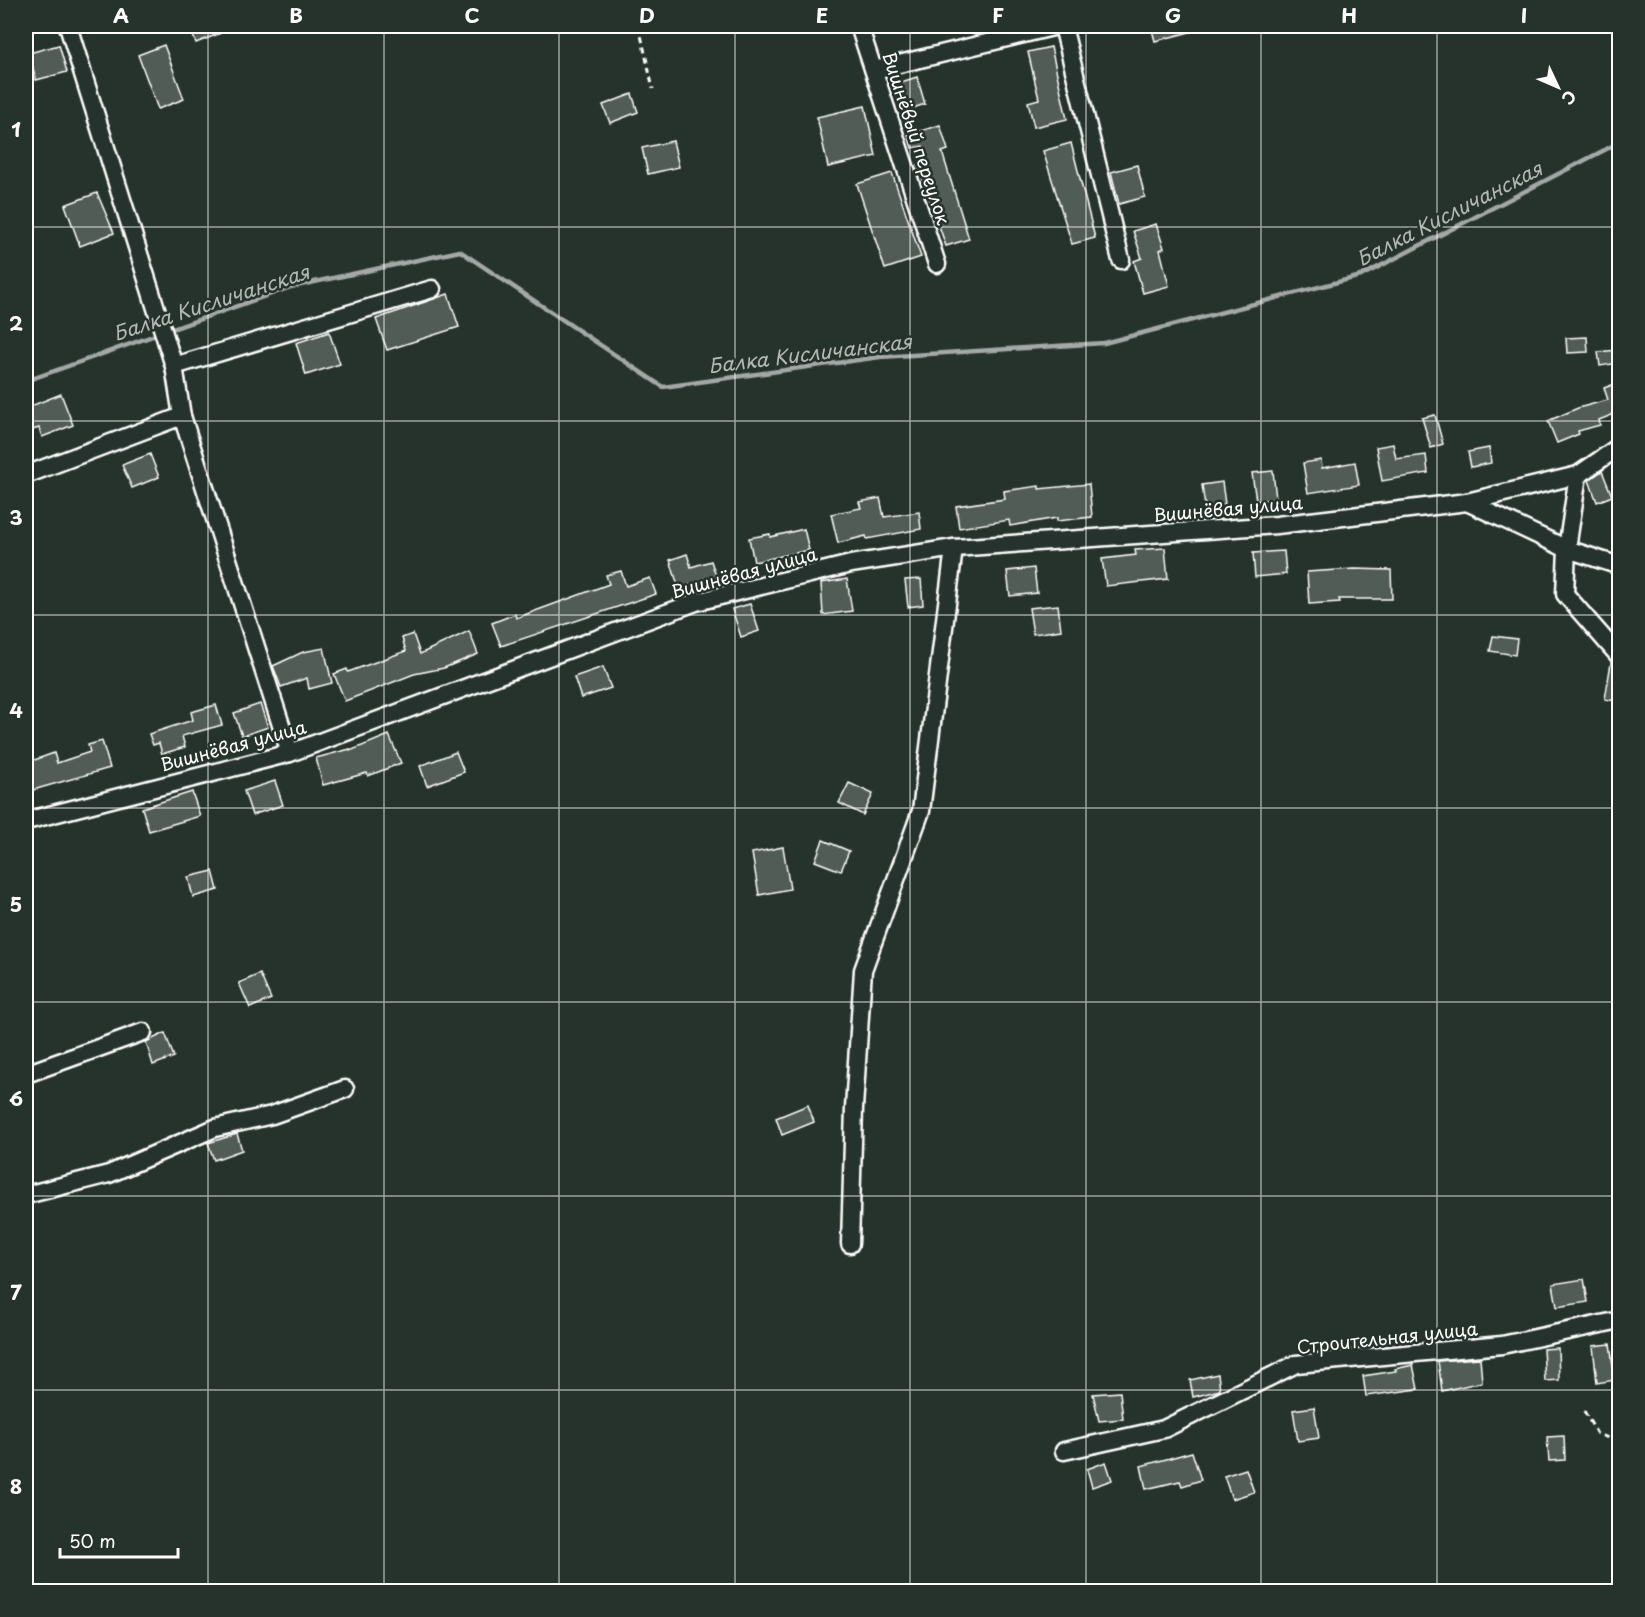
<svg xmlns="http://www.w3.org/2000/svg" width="1645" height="1617" viewBox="0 0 1645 1617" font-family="'Playpen Sans',sans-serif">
	<rect width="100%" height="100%" fill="#26332d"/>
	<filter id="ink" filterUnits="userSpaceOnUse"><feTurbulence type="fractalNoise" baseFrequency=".0167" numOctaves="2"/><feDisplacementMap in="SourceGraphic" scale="12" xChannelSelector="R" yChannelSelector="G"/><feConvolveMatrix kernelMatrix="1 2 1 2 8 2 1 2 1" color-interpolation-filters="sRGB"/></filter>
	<g filter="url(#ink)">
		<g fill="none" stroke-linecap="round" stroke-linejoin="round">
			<polyline stroke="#a4a9a7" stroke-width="4.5" points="26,381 291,287 460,251 663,387 880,357 1104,343 1361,276 1620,142"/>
		</g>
		<g fill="#515c57" stroke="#fff" stroke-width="1.5">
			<polygon points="189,26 238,26 196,43"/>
			<polygon points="1151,26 1198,26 1198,30 1155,41"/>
			<polygon points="59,45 67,72 36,80 29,53"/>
			<polygon points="164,45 184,99 158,109 138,55"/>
			<polygon points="1051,47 1067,119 1034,127 1028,102 1039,99 1028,52"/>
			<polygon points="917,77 925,104 904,111 895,84"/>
			<polygon points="632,94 638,112 610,123 603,105"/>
			<polygon points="865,106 876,156 828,167 817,117"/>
			<polygon points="940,125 948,150 942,152 969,239 946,246 918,165 927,162 923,146 912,148 908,135"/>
			<polygon points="673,141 679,167 648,174 642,148"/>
			<polygon points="1071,143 1095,238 1072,244 1043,151"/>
			<polygon points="1137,165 1145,197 1119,204 1111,172"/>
			<polygon points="892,173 921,257 885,269 857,184"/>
			<polygon points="97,193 114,233 80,246 65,205"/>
			<polygon points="1156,224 1164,248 1160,250 1169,286 1143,293 1134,261 1142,258 1133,231"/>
			<polygon points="448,294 459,327 387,350 376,319"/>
			<polygon points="329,332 340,364 306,375 296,343"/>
			<polygon points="1587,337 1588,352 1567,353 1566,338"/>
			<polygon points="1617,350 1619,363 1600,366 1598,352"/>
			<polygon points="1620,382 1620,426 1614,414 1599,420 1600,425 1578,431 1579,434 1557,443 1548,421 1578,408 1608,400 1604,388"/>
			<polygon points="61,394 73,425 42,437 39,428 26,432 26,408"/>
			<polygon points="1435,415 1443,444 1431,448 1422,418"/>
			<polygon points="1393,444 1396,459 1426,455 1428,473 1382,481 1376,447"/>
			<polygon points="1489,448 1491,463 1471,467 1468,452"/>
			<polygon points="150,454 159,477 132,488 122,465"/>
			<polygon points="1321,460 1322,468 1355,462 1359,485 1308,493 1303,463"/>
			<polygon points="1273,471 1276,499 1256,501 1252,473"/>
			<polygon points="1602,471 1612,496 1597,502 1589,480"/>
			<polygon points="1222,482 1225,504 1205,507 1202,485"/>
			<polygon points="1089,484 1092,517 1057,521 1057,518 1010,526 1009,520 959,528 956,506 1005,499 1004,491 1039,486 1039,489"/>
			<polygon points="880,498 884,517 919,512 921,529 867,539 866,536 838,543 831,514 861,508 859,502"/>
			<polygon points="804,529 809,550 754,562 749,538 770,534 770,537"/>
			<polygon points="1165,548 1168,579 1106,586 1102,559 1136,555 1135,550"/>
			<polygon points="1284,551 1286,574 1255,577 1253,553"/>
			<polygon points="687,554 691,567 711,561 716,576 679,589 670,560"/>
			<polygon points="1034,568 1037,593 1010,596 1007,571"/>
			<polygon points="1354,569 1391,570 1392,599 1339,599 1340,602 1309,604 1307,572"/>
			<polygon points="621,571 626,586 650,578 656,594 501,646 492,623 515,614 516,618 609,584 606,575"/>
			<polygon points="847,579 852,611 823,615 821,583"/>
			<polygon points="921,579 923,605 908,607 905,580"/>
			<polygon points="750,604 759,631 741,637 732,609"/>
			<polygon points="1058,605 1061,630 1033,634 1029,608"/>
			<polygon points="469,631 478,654 444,668 414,674 345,701 334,674 347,669 348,672 406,651 402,638 413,634 420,654"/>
			<polygon points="1493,636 1517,639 1515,655 1490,651"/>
			<polygon points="324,648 332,683 309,689 307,678 281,687 273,666 303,652"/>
			<polygon points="1611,663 1620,667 1620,702 1605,699"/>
			<polygon points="603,667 611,688 581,698 574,677"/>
			<polygon points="260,704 268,727 242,736 234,713"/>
			<polygon points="216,705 222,725 182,736 185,747 162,754 159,743 153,745 149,734 193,720 191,712"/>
			<polygon points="389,735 401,763 368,776 367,773 323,785 316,758 350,749 350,751"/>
			<polygon points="102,741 110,768 26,792 26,763 54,753 57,763 90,752 88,745"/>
			<polygon points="456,752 464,772 427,786 420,766"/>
			<polygon points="275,781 283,805 252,815 244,791"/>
			<polygon points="849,783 873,794 863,815 839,803"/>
			<polygon points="192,792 200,816 149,831 142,808"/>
			<polygon points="823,840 849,851 841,871 815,861"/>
			<polygon points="783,847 790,889 759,895 752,853"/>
			<polygon points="213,871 218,890 193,897 188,877"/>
			<polygon points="260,974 271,999 250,1008 239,983"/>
			<polygon points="165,1033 174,1057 153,1065 146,1042"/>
			<polygon points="808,1105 814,1122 782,1135 776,1118"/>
			<polygon points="237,1134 242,1150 214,1160 208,1143"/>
			<polygon points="1584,1279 1588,1302 1557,1307 1553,1284"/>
			<polygon points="1610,1344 1615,1380 1597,1383 1593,1346"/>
			<polygon points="1558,1348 1559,1380 1545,1381 1543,1349"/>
			<polygon points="1480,1358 1482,1382 1442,1391 1438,1361"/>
			<polygon points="1413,1365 1418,1389 1366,1396 1363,1376 1396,1371 1395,1369"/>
			<polygon points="1218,1374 1220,1390 1193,1397 1190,1380"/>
			<polygon points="1120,1392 1123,1419 1099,1421 1093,1394"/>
			<polygon points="1314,1407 1319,1438 1298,1441 1293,1410"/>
			<polygon points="1564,1436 1565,1460 1549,1461 1547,1437"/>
			<polygon points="1192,1452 1201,1480 1182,1486 1180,1481 1146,1489 1141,1466"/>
			<polygon points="1106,1462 1112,1480 1092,1487 1087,1469"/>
			<polygon points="1246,1469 1254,1492 1232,1499 1224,1476"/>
		</g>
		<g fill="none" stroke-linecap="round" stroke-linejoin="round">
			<defs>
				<g id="street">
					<polyline points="68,26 174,366 182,416 290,753"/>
					<polyline points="859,26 937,264"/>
					<polyline points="1063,26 1121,260"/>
					<polyline points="874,70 1057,26"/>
					<polyline points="174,366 432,289"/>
					<polyline points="26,475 182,416"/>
					<polyline points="1578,475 1567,549 1565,594 1620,657"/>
					<polyline points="1467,502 1567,549 1620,566"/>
					<polyline points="26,821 290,753 696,602 851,564 954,548 1277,525 1467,502 1578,475 1620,446"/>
					<polyline points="26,1074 143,1032"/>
					<polyline points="26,1195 109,1174 215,1128 272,1115 345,1089"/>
					<polyline points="850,1244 854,1108 863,970 921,811 954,548"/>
					<polyline points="1064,1451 1164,1429 1296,1364 1502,1345 1620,1320"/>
				</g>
			</defs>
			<use href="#street" stroke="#fff" stroke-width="21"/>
			<g stroke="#fff" stroke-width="3" stroke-dasharray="6 4.5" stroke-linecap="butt">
				<polyline points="639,26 653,89"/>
				<polyline points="1584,1411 1597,1434 1620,1442"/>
			</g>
			<use href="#street" stroke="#26332d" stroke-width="16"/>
		</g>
	</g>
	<path fill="none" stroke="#fff" stroke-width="1.5" stroke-opacity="0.55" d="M 208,26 L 208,1592M 384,26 L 384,1592M 559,26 L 559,1592M 735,26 L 735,1592M 910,26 L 910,1592M 1086,26 L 1086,1592M 1261,26 L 1261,1592M 1437,26 L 1437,1592M 26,227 L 1620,227M 26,421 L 1620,421M 26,615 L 1620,615M 26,808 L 1620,808M 26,1002 L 1620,1002M 26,1196 L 1620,1196M 26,1390 L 1620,1390"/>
	<g text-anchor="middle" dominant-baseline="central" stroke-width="5" stroke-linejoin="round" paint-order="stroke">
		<g font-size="18" fill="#fff" stroke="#26332d">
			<text transform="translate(917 138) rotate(72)">Вишнёвый переулок</text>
			<text transform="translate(1228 508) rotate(-5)">Вишнёвая улица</text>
			<text transform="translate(744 572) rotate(-15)">Вишнёвая улица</text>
			<text transform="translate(233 745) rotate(-15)">Вишнёвая улица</text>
			<text transform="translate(1387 1337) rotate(-6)">Строительная улица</text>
		</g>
		<g font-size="20" font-style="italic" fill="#b3b8b6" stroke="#26332d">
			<text transform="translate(1449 213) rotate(-27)">Балка Кисличанская</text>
			<text transform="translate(211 302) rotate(-18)">Балка Кисличанская</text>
			<text transform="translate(810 353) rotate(-7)">Балка Кисличанская</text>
		</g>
	</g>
	<rect width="1645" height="1617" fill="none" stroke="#26332d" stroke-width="66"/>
	<g transform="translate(1558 87) rotate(134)" stroke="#26332d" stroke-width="4.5" paint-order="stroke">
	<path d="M0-4.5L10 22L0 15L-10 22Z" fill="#ffffff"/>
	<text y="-9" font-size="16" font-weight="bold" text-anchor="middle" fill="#ffffff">С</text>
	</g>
	<path d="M60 1548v9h118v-9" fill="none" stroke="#ffffff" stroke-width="3"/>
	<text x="69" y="1548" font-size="18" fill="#ffffff" stroke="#26332d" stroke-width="4.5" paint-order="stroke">50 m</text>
	<rect x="33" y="33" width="1579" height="1551" fill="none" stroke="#fff" stroke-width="2"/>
	<g font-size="20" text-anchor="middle" font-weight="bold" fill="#fff">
		<text x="121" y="23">A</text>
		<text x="296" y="23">B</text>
		<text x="472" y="23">C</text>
		<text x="647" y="23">D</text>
		<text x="822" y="23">E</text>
		<text x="998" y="23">F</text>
		<text x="1173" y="23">G</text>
		<text x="1349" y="23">H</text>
		<text x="1524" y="23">I</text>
		<text x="16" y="137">1</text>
		<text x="16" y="331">2</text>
		<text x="16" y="525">3</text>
		<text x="16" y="718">4</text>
		<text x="16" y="912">5</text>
		<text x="16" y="1106">6</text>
		<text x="16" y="1300">7</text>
		<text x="16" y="1494">8</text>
	</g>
</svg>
